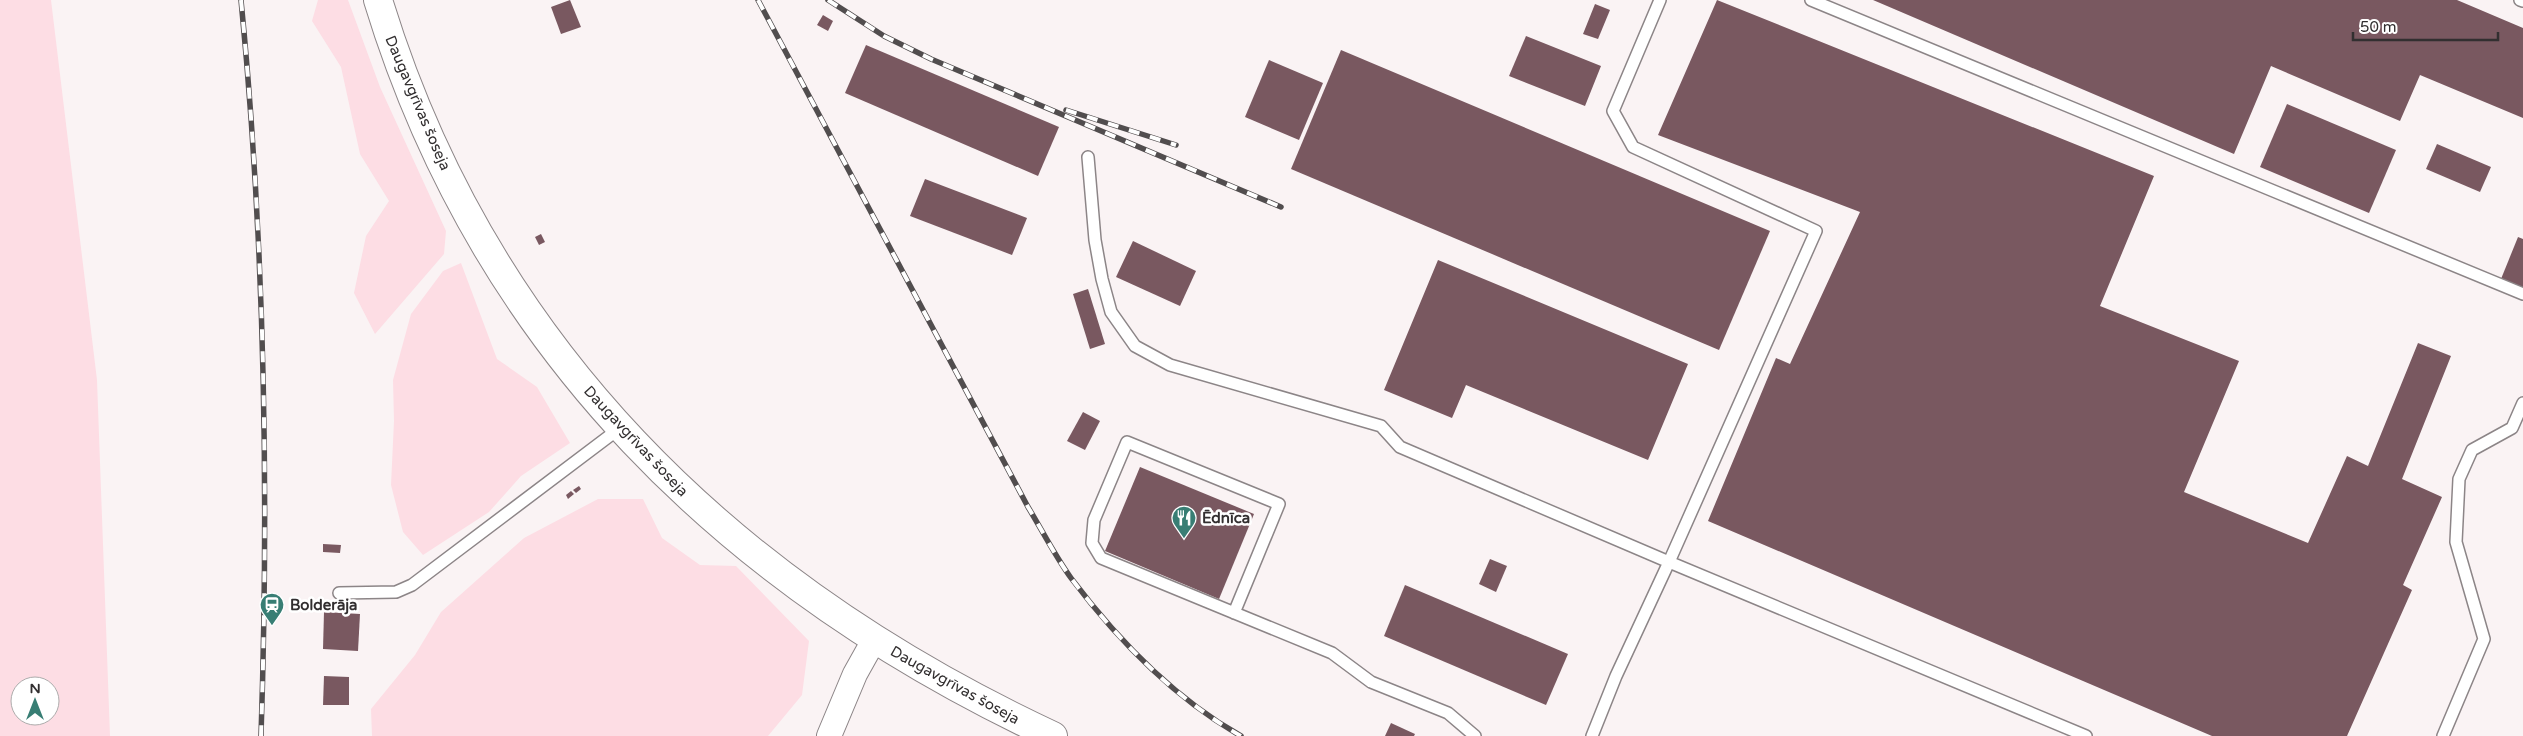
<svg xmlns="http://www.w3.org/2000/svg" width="2523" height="736" viewBox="0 0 2523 736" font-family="'Varela Round',sans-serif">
	<rect width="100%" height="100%" fill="#faf3f4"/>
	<g fill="#fddde4" fill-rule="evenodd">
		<path d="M 0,0 L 51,0 L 97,380 L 110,736 L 0,736 ZM 20,686 L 50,686 L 50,716 L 20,716 Z"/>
		<polygon points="318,0 348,0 380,87 446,231 444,254 375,334 354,293 366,236 389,201 360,154 341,67 312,21"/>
		<polygon points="461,263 497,359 537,387 570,443 521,476 489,512 423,555 403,532 391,485 394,421 393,380 411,314 443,271"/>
		<polygon points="598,499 643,499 662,538 700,565 736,566 809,641 802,695 768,736 372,736 371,709 415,655 441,612 524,538"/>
	</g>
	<g fill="#795860">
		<polygon points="570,0 581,27 561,34 551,7"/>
		<polygon points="1717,0 2154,176 2100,306 2239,361 2184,492 2308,543 2347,456 2368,466 2418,343 2451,356 2402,479 2442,497 2403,585 2412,590 2347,736 2212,736 1708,521 1776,358 1790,364 1860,212 1658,135"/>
		<polygon points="1873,0 2457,0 2523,28 2523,118 2420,75 2400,121 2271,66 2234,154"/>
		<polygon points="1595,4 1610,10 1598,39 1583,34"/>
		<polygon points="823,15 833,21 828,31 817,25"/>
		<polygon points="1526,36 1601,66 1585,106 1509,76"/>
		<polygon points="866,45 1059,127 1038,176 845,93"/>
		<polygon points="1341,50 1770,231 1719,350 1291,169"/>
		<polygon points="1269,60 1323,83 1299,140 1245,117"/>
		<polygon points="2287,104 2396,150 2369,213 2260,167"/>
		<polygon points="2437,144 2491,167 2480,192 2426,169"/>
		<polygon points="925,179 1027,218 1012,255 910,216"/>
		<polygon points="541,234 545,242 539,245 535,237"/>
		<polygon points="2518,237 2523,239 2523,289 2501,279"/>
		<polygon points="1133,241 1196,271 1180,306 1116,277"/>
		<polygon points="1438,260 1688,364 1648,460 1466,385 1452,418 1384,390"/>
		<polygon points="1088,289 1105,344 1090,349 1073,294"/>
		<polygon points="1083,412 1100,421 1085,450 1067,441"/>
		<polygon points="1140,467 1254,514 1219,599 1105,551"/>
		<polygon points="579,486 581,489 576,493 573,490"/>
		<polygon points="571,491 574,494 568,499 566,495"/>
		<polygon points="323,544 341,545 340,553 323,552"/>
		<polygon points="1490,559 1507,566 1496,592 1479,584"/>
		<polygon points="1405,585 1568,654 1546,705 1384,636"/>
		<polygon points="324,612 360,614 358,651 323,649"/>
		<polygon points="324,676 349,677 349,705 323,705"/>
		<polygon points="1391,723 1415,734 1414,736 1385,736"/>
	</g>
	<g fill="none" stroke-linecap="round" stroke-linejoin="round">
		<defs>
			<g id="lane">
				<polyline points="1660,0 1613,111 1633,147 1816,231 1669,562 2086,736"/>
				<polyline points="1811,0 2523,294"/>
				<polyline points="2520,0 2523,1"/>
				<polyline points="1088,157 1095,240 1102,279 1111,312 1135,346 1170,365 1381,426 1400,447 1669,562 1616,676 1592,736"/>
				<polyline points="339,593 396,592 412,585 620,428"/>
				<polyline points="1234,613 1279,504 1127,442 1094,520 1092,543 1101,558 1332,653 1371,682 1448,713 1475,736"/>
				<polyline points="2443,736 2484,639 2456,542 2459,479 2472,450 2512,428 2523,403"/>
			</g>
			<polyline id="street" points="829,736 855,674 874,640"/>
			<path id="secondary" d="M 378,0 C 484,348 729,585 1053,736"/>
		</defs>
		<use href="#lane" stroke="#8c8587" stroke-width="14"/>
		<use href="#street" stroke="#8c8587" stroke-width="26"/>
		<use href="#secondary" stroke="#8c8587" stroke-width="30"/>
		<use href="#lane" stroke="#fff" stroke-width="11"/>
		<use href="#street" stroke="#fff" stroke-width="24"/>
		<use href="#secondary" stroke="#fff" stroke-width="28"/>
		<defs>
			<g id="rail">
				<path d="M 241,0 C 265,245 269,490 261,736"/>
				<path d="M 758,0 L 1028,507 C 1042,530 1055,556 1071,578 C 1117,639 1174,698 1241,736"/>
				<polyline points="828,0 884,36 931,59 1281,207"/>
				<polyline points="1066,110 1176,145"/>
			</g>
		</defs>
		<use href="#rail" stroke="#514d4e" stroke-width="5.5"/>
		<use href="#rail" stroke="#fff" stroke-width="4" stroke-dasharray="11" stroke-linecap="butt"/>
	</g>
	<defs>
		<symbol id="restaurant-pin" viewBox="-11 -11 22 30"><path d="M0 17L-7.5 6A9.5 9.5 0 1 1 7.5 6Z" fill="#387e74" stroke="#fff"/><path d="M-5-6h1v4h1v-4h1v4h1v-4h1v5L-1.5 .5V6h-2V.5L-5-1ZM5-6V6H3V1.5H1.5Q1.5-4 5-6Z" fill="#fff"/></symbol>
		<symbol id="station-pin" viewBox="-11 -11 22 30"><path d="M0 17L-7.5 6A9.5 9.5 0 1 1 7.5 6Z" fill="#387e74" stroke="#fff"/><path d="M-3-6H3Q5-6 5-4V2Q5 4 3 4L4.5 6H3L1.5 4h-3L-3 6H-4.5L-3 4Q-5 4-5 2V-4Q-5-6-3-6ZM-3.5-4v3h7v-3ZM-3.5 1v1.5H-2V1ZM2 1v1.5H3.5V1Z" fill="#fff"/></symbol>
	</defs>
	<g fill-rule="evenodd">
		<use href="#restaurant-pin" x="1170" y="504" width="28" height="38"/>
		<use href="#station-pin" x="258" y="591" width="28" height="38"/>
	</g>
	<g text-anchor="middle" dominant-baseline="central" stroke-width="5" stroke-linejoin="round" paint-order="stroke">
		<g font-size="15" fill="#322f30" stroke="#fff">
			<text transform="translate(418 103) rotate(67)">Daugavgrīvas šoseja</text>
			<text transform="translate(636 441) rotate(47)">Daugavgrīvas šoseja</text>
			<text transform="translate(955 685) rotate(29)">Daugavgrīvas šoseja</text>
		</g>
		<g font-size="15" font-weight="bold" fill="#322f30" stroke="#fff" text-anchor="start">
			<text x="1202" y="518">Ēdnīca</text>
			<text x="290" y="605">Bolderāja</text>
		</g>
	</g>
	<g transform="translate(35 701)"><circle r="24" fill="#ffffff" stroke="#adacac"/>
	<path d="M0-4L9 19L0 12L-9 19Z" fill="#387e74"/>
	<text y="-8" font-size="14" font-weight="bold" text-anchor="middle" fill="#322f30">N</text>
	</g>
	<path d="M2353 32v8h145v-8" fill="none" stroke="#322f30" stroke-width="2.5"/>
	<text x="2360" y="32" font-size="15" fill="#322f30" stroke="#ffffff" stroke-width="4" paint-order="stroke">50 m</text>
</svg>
